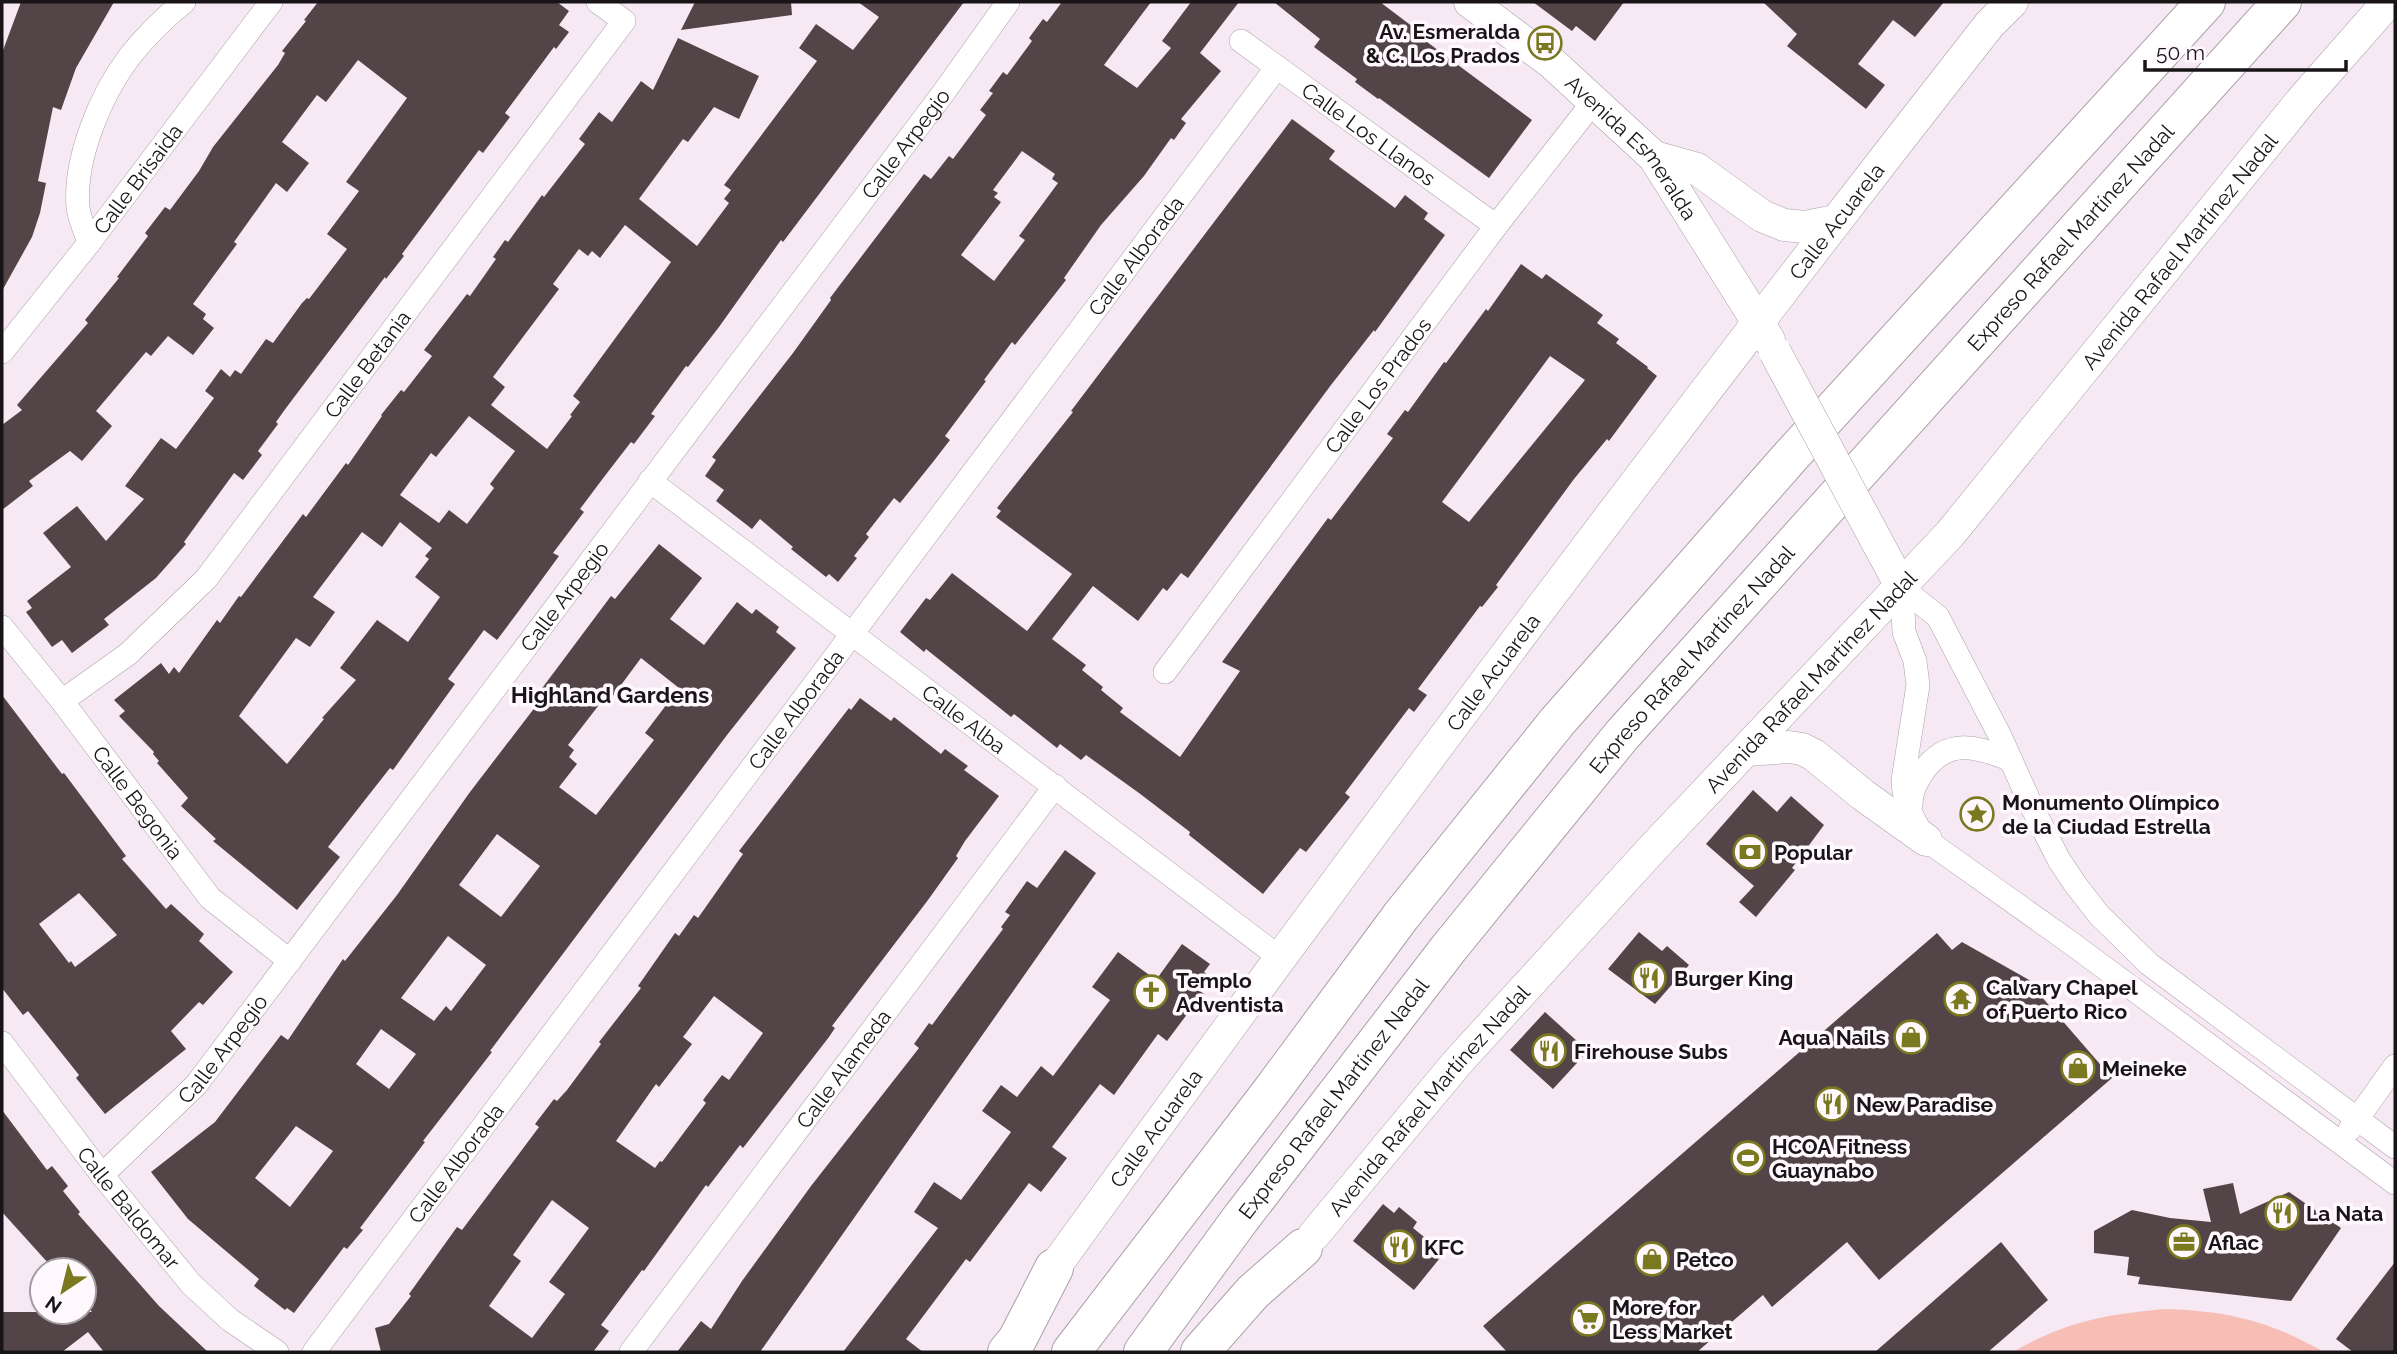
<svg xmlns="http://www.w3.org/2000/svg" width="2397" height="1354" viewBox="0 0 2397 1354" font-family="Raleway,sans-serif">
	<rect width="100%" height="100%" fill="#f7e9f4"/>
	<path fill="#f7beb6" d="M 2166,1309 C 2228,1311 2269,1321 2324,1352 L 2013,1352 C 2064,1322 2107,1314 2166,1309 Z"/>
	<g fill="#534448" fill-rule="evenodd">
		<polygon points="21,2 114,2 76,68 61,110 53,107 38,181 46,183 40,213 32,237 2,291 2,53"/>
		<polygon points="318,2 557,2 569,11 559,25 569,32 556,49 554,47 505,113 510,117 483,153 479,150 402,254 404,256 386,279 385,277 286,408 276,422 278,424 258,451 262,455 243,480 234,473 184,542 186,544 156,578 104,619 109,625 72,653 62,640 52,647 26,612 32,608 27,601 71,567 43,533 77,506 106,541 144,499 125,486 161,438 176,449 214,398 205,391 221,369 230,377 235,370 241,374 266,339 273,343 302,303 307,298 309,299 347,249 327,234 359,191 346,182 407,98 358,60 326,102 317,95 282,142 309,163 287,192 276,183 234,242 237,244 193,304 206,314 203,319 214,328 193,355 168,336 151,356 146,352 96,411 112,426 82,461 70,451 29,481 33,486 2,510 2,425 22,410 17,405 88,323 85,320 119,278 117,277 148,236 145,233 165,207 170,210 199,171 213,147 278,65 285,53 282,51 306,21 304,20"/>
		<polygon points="695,2 791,2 792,15 681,30"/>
		<path d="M 858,2 L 964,2 L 783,242 L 781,240 L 719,327 L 688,367 L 686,366 L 651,414 L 655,416 L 634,444 L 631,442 L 604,477 L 580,509 L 584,512 L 553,553 L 559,556 L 518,612 L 497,640 L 484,630 L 448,679 L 455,684 L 393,770 L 390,768 L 328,847 L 340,857 L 297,910 L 213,841 L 216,839 L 181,806 L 188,798 L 157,763 L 159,761 L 153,754 L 154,752 L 119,716 L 125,711 L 114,700 L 161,663 L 169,674 L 174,667 L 179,673 L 217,620 L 220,623 L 239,596 L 241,597 L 303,514 L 306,517 L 346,463 L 348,465 L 382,416 L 381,415 L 401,390 L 404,392 L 432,356 L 424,350 L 467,294 L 470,296 L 496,259 L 493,257 L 505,240 L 508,242 L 542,195 L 544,197 L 585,144 L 579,139 L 599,112 L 612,122 L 641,81 L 653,90 L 678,38 L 759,76 L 739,119 L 714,107 L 688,142 L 683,139 L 639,199 L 697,246 L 729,203 L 724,199 L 731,190 L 724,185 L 817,61 L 799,48 L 816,24 L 853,50 L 879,17 ZM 625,225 L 671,262 L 573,396 L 580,402 L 570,415 L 572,416 L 547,449 L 491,405 L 505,387 L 493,377 L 559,289 L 553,284 L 579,249 L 588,256 L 592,251 L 600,258 ZM 469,416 L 515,451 L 490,484 L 494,488 L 467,524 L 449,510 L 439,523 L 400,495 L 431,453 L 436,457 ZM 400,522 L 432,548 L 425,556 L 429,559 L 415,577 L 440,597 L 408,642 L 377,620 L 340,668 L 356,680 L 322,718 L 324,719 L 287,764 L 239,716 L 296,638 L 310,647 L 335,612 L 313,597 L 362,532 L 382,547 Z"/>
		<path d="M 1062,2 L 1151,2 L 1104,65 L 1137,88 L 1171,48 L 1162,41 L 1191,2 L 1239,2 L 1200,53 L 1221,71 L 1181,119 L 1186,123 L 1174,140 L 1171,138 L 1144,176 L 1101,225 L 1064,278 L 1066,280 L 1015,345 L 1012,342 L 984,380 L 986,381 L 945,436 L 950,440 L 933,462 L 900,503 L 894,498 L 866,534 L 869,537 L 854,556 L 857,558 L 838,582 L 829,574 L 826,577 L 791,549 L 793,547 L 760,519 L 752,529 L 716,501 L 724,490 L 705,476 L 716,460 L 712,457 L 793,353 L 831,300 L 830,298 L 924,174 L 931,179 L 949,156 L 953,159 L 986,115 L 980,110 L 993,93 L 989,91 L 1003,72 L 1007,75 L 1032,41 L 1029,38 L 1043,19 L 1047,22 ZM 1022,151 L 1055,174 L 1052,179 L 1058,183 L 1019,236 L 1025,240 L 994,281 L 961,255 L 1001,202 L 994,197 L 998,193 L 993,190 Z"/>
		<polygon points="1274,2 1380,2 1425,36 1423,39 1532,120 1489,178 1379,98 1378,99 1355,82 1357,79 1314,47 1320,39"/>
		<polygon points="1533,2 1624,2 1595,41 1576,26 1572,31"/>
		<polygon points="1763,2 1944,2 1915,37 1893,20 1858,64 1885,85 1866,109 1787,46 1797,34"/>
		<path d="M 1292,119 L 1335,151 L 1329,159 L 1395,208 L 1405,195 L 1428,213 L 1424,219 L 1445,235 L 1375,332 L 1374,330 L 1331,385 L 1188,578 L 1181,573 L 1167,591 L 1163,588 L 1138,621 L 1093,586 L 1052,639 L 1086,665 L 1082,670 L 1103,687 L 1101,690 L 1123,708 L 1120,712 L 1180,757 L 1240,671 L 1222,662 L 1328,518 L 1331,520 L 1393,438 L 1387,434 L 1405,410 L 1408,412 L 1444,362 L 1446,363 L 1486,309 L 1488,311 L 1521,264 L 1542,279 L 1546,274 L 1603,315 L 1597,323 L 1619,339 L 1616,343 L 1648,367 L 1647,368 L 1657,376 L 1609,441 L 1607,439 L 1574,479 L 1496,585 L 1498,587 L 1482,607 L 1480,606 L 1418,689 L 1427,695 L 1414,712 L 1409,708 L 1345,793 L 1350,797 L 1306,852 L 1300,848 L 1263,894 L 1189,835 L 1190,832 L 1139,793 L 1086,755 L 1081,760 L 1060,744 L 1057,748 L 1014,714 L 1011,717 L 926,649 L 924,652 L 900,632 L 926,598 L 930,600 L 952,573 L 1027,631 L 1072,574 L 996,517 L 1001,511 L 997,508 L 1073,412 L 1071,411 ZM 1550,356 L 1585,380 L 1469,522 L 1442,502 Z"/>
		<path d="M 659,544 L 702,578 L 670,619 L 704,645 L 737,602 L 752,614 L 756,609 L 779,627 L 776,632 L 796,648 L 727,735 L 490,1051 L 492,1052 L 423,1141 L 425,1142 L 360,1228 L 363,1230 L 347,1249 L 344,1247 L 294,1313 L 287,1308 L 285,1310 L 254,1286 L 259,1279 L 188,1219 L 151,1172 L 215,1122 L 281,1035 L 288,1040 L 343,959 L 345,961 L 397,895 L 470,792 L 539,702 L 534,699 L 611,596 L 615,599 ZM 641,658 L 679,688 L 645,733 L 654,740 L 596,815 L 559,787 L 577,764 L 569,757 L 574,750 L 568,745 L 602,701 L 607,704 ZM 497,834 L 540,866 L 501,917 L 459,885 ZM 448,936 L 486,965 L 451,1011 L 446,1006 L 434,1021 L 401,998 ZM 381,1029 L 416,1054 L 389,1089 L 356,1064 ZM 296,1126 L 333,1151 L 290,1207 L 255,1178 Z"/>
		<path d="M 2,695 L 62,774 L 64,773 L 126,856 L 122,859 L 166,909 L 171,904 L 204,934 L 199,941 L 233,972 L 203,1005 L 199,1002 L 171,1031 L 186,1049 L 105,1114 L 76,1078 L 79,1075 L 28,1011 L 23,1015 L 2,988 ZM 79,893 L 117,935 L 75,967 L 71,961 L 69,963 L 39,924 Z"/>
		<path d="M 860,698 L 891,721 L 894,717 L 941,754 L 945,749 L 968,766 L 964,770 L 999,796 L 965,841 L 956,856 L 958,858 L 928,900 L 832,1026 L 835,1028 L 829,1037 L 743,1148 L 740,1145 L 708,1187 L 706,1185 L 644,1271 L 642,1270 L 601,1325 L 609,1331 L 593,1352 L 381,1352 L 375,1328 L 389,1324 L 411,1296 L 409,1294 L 457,1227 L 462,1230 L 539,1127 L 535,1124 L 554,1099 L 557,1101 L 567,1090 L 601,1044 L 599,1042 L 641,988 L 638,986 L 675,933 L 679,936 L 694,915 L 698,918 L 743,854 L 739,851 L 849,708 L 851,710 ZM 714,996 L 763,1033 L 729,1080 L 722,1075 L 703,1100 L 706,1103 L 697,1115 L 662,1162 L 660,1161 L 655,1168 L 616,1141 L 656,1084 L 659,1087 L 692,1044 L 683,1037 ZM 552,1200 L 589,1228 L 549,1282 L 565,1294 L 532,1338 L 489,1306 L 521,1261 L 513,1255 Z"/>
		<polygon points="1753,790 1777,812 1791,796 1824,825 1792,868 1795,870 1756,917 1739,902 1754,886 1706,844"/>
		<polygon points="1065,850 1096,873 760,1352 677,1352 701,1321 711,1329 742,1281 811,1186 919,1048 914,1044 929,1023 932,1025 1003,929 1001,927 1010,915 1005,912 1027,881 1037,888"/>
		<polygon points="1639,932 1662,951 1667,946 1689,965 1655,1004 1608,969"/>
		<polygon points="1937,933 1952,950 1962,942 2038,985 2034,988 2112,1078 1879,1280 1847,1242 1772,1307 1763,1295 1697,1352 1507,1352 1483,1326"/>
		<polygon points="1182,944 1210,964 1204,972 1209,976 1199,990 1205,995 1193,1011 1191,1009 1167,1041 1158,1034 1114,1095 1100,1084 1052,1147 1067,1158 1041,1192 1029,1183 970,1262 966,1259 906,1339 923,1352 843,1352 938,1228 914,1212 934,1182 961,1200 1011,1132 982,1111 1001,1085 1017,1097 1041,1066 1053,1076 1110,1000 1092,987 1118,952 1156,980"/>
		<polygon points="1545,1012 1588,1051 1553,1089 1510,1050"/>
		<polygon points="2,1110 47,1170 52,1166 68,1186 63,1191 80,1212 78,1214 159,1306 208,1352 104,1352 88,1332 62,1352 2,1352 2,1312 92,1312 84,1303 84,1270 65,1270 55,1259 49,1264 2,1212"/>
		<polygon points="2233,1183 2240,1214 2289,1192 2341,1228 2291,1301 2138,1284 2140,1277 2127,1275 2129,1257 2094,1253 2094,1231 2132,1210 2170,1218 2211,1222 2203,1189"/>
		<polygon points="1383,1204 1394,1213 1399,1207 1417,1222 1413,1228 1444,1253 1414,1290 1353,1241"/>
		<polygon points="2001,1242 2048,1300 1988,1352 1875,1352"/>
		<polygon points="2395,1262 2395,1352 2353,1352 2336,1339"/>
	</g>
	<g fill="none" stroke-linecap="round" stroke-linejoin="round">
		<defs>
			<g id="street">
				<path id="s1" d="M 1241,41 L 1496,226"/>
				<path d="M 89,243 C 86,232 79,219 78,207 C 74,158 101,94 130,56 C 146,36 164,18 184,2"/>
				<path id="s2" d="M 2,352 L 89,243 L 271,2"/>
				<path id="s3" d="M 650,481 L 1279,957"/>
				<path d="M 1902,588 L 1904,632 L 1915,661 L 1918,685 L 1903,780 C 1903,801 1914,822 1926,840 L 2071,943 L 2395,1183"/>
				<polyline points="1902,588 1938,617 2000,736 2032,807 2059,860 2075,884 2099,915 2149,964 2395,1147"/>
				<path id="s4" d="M 2,627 L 62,701 L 210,898 L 290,961"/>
				<path id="s5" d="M 1165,672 L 1496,226 L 1594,101"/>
				<path id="s6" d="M 62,701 L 128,654 L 206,579 L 624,21 L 598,2"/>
				<path d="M 1911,804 C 1911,792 1916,783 1922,773 C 1946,737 1977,746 2011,760"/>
				<path id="s7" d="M 2,1043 L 102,1175 L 191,1284 L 230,1320 L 277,1352"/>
				<polyline points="2350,1129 2395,1066"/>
				<path id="s8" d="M 102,1175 L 196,1085 L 944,92 L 1008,2"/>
				<path id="s9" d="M 314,1352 L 1277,67"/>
				<path id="s10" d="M 631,1352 L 1055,786"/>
			</g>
			<g id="secondary">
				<path id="s11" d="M 1470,2 L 1552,63 L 1654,157 L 1769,340"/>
				<polyline points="1654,157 1697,169 1762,216 1784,225 1805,227 1835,221"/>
				<polyline points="1875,538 1902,588"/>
				<polyline points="1747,750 1789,747 1802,749 1814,755 1863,795 1926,840"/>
				<path id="s12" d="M 1314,1235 L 1456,1064 L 1652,849 L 1950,534 L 2302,100 L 2388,2"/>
				<path id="s13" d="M 1054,1268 C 1358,848 1669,433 1989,25 L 2012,2"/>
			</g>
			<g id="highway">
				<polyline points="1007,1352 1017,1340 1054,1268"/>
				<polyline points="1071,1352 1270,1093 1401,916 1557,722 1790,457 2206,2"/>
				<path id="s14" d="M 1143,1352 L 1241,1218 L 1449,948 L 1622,735 L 2282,2"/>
				<polyline points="1200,1352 1253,1292 1303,1248"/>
			</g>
		</defs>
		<use href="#street" stroke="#ac9fa9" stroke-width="24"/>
		<use href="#secondary" stroke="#ac9fa9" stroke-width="33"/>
		<use href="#highway" stroke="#ac9fa9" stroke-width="40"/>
		<use href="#street" stroke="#fff" stroke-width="23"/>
		<use href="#secondary" stroke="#fff" stroke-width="32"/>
		<use href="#highway" stroke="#fff" stroke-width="38"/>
		<defs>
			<polyline id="secondary-bridge" points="1775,352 1875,538"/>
		</defs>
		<use href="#secondary-bridge" stroke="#ac9fa9" stroke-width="33" stroke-linecap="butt"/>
		<use href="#secondary-bridge" stroke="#fff" stroke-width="32"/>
	</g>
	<defs>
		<symbol id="bus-ring" viewBox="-11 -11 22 22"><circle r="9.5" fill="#fff9fe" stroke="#7b7920" stroke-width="1.5"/><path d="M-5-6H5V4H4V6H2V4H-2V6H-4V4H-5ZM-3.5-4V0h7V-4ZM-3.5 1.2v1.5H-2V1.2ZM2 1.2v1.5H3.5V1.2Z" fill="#7b7920"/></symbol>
		<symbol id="sight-ring" viewBox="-11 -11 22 22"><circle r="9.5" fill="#fff9fe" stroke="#7b7920" stroke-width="1.5"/><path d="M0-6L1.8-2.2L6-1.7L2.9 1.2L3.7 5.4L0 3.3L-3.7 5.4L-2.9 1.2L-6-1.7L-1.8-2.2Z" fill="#7b7920"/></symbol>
		<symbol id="bank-ring" viewBox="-11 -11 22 22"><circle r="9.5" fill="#fff9fe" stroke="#7b7920" stroke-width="1.5"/><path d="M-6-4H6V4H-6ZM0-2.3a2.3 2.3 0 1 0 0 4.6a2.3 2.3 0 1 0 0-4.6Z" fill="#7b7920"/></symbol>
		<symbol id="restaurant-ring" viewBox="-11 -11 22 22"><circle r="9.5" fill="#fff9fe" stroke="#7b7920" stroke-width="1.5"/><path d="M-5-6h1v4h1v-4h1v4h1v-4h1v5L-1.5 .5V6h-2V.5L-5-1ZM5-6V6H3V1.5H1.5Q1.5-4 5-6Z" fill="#7b7920"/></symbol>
		<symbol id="church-ring" viewBox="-11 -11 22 22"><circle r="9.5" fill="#fff9fe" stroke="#7b7920" stroke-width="1.5"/><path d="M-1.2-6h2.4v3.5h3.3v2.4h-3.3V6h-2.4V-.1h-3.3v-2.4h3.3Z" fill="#7b7920"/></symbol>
		<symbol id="temple-ring" viewBox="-11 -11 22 22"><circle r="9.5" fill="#fff9fe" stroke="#7b7920" stroke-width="1.5"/><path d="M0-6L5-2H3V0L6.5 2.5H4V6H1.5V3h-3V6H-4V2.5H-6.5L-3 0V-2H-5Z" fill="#7b7920"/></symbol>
		<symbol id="shop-ring" viewBox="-11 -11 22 22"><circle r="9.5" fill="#fff9fe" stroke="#7b7920" stroke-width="1.5"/><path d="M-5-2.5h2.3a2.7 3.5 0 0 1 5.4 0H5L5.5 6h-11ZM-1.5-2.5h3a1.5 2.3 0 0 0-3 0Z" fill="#7b7920"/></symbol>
		<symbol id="stadium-ring" viewBox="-11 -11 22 22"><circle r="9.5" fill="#fff9fe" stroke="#7b7920" stroke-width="1.5"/><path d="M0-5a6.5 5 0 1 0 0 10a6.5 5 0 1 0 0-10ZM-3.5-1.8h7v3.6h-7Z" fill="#7b7920"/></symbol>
		<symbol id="office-ring" viewBox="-11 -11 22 22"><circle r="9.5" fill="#fff9fe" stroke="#7b7920" stroke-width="1.5"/><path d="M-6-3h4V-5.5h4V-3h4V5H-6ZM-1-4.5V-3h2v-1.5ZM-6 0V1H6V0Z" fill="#7b7920"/></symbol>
		<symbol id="supermarket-ring" viewBox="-11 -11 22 22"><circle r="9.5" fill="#fff9fe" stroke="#7b7920" stroke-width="1.5"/><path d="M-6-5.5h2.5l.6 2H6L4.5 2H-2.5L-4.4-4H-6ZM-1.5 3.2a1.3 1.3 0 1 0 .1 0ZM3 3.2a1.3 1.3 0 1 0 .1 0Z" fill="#7b7920"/></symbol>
	</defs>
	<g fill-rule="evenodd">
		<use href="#bus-ring" x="1526" y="24" width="38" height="38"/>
		<use href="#sight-ring" x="1958" y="795" width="38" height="38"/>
		<use href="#bank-ring" x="1731" y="833" width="38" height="38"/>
		<use href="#restaurant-ring" x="1630" y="959" width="38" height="38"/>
		<use href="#church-ring" x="1132" y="973" width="38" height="38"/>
		<use href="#temple-ring" x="1942" y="980" width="38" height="38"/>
		<use href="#shop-ring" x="1892" y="1018" width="38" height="38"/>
		<use href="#restaurant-ring" x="1530" y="1032" width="38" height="38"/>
		<use href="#shop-ring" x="2059" y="1049" width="38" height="38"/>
		<use href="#restaurant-ring" x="1813" y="1085" width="38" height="38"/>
		<use href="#stadium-ring" x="1729" y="1139" width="38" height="38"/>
		<use href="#restaurant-ring" x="2263" y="1194" width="38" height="38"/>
		<use href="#office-ring" x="2165" y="1223" width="38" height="38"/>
		<use href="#restaurant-ring" x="1380" y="1228" width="38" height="38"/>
		<use href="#shop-ring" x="1633" y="1240" width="38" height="38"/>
		<use href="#supermarket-ring" x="1569" y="1300" width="38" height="38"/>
	</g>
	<g text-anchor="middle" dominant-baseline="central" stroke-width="7" stroke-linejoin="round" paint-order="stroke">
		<g font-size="21" font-weight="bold" fill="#181417" stroke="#fff9fe" text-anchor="start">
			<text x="1520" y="31" text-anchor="end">Av. Esmeralda<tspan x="1520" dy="24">&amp; C. Los Prados</tspan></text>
			<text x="2002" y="802">Monumento Olímpico<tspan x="2002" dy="24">de la Ciudad Estrella</tspan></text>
			<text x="1774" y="852">Popular</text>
			<text x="1674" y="978">Burger King</text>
			<text x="1176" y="980">Templo<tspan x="1176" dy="24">Adventista</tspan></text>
			<text x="1986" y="987">Calvary Chapel<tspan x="1986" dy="24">of Puerto Rico</tspan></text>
			<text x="1886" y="1037" text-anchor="end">Aqua Nails</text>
			<text x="1574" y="1051">Firehouse Subs</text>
			<text x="2102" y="1068">Meineke</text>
			<text x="1856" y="1104">New Paradise</text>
			<text x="1772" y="1146">HCOA Fitness<tspan x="1772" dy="24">Guaynabo</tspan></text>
			<text x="2306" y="1213">La Nata</text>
			<text x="2208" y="1242">Aflac</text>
			<text x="1424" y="1247">KFC</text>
			<text x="1676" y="1259">Petco</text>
			<text x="1612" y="1307">More for<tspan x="1612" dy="24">Less Market</tspan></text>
		</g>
		<g font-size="21" fill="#181417" stroke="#fff9fe">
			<text stroke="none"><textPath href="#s1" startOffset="158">Calle Los Llanos</textPath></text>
			<text stroke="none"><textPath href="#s8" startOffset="1309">Calle Arpegio</textPath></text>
			<text stroke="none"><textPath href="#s11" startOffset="219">Avenida Esmeralda</textPath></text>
			<text stroke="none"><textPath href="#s2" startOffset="220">Calle Brisaida</textPath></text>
			<text stroke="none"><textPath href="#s13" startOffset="1307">Calle Acuarela</textPath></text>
			<text stroke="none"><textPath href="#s14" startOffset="1451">Expreso Rafael Martínez Nadal</textPath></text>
			<text stroke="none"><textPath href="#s12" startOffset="1311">Avenida Rafael Martínez Nadal</textPath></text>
			<text stroke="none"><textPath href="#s9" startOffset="1370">Calle Alborada</textPath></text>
			<text stroke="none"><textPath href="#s6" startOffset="458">Calle Betania</textPath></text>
			<text stroke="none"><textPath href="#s5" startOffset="357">Calle Los Prados</textPath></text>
			<text stroke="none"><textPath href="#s8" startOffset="742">Calle Arpegio</textPath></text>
			<text stroke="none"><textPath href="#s14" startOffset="884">Expreso Rafael Martínez Nadal</textPath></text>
			<text stroke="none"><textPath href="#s13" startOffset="740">Calle Acuarela</textPath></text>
			<text stroke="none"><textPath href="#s12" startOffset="744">Avenida Rafael Martínez Nadal</textPath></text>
			<text stroke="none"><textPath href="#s9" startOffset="803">Calle Alborada</textPath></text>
			<text stroke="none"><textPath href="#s3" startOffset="394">Calle Alba</textPath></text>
			<text stroke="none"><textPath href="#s4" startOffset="222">Calle Begonia</textPath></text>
			<text stroke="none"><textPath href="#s8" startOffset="175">Calle Arpegio</textPath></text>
			<text stroke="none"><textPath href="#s10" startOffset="354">Calle Alameda</textPath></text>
			<text stroke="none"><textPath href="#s14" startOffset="317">Expreso Rafael Martínez Nadal</textPath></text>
			<text stroke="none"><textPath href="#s12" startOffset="177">Avenida Rafael Martínez Nadal</textPath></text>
			<text stroke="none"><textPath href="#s13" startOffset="173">Calle Acuarela</textPath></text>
			<text stroke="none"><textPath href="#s9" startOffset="236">Calle Alborada</textPath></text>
			<text stroke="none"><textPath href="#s7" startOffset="208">Calle Baldomar</textPath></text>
		</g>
		<g font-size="23" font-weight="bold" fill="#181417" stroke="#fff9fe">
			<text x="610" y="694">Highland Gardens</text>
		</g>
	</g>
	<rect width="2397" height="1354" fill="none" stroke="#181417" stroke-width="7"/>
	<g transform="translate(63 1291) rotate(215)"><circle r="33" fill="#fff9fe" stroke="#a39da2" stroke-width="2"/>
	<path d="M0-5L12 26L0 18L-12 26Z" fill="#7b7920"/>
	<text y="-10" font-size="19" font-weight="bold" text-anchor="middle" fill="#181417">N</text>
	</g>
	<path d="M2145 60v10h201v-10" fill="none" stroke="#181417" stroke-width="3.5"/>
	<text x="2156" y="60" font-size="21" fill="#181417" stroke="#fff9fe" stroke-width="5" paint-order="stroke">50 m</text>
</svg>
